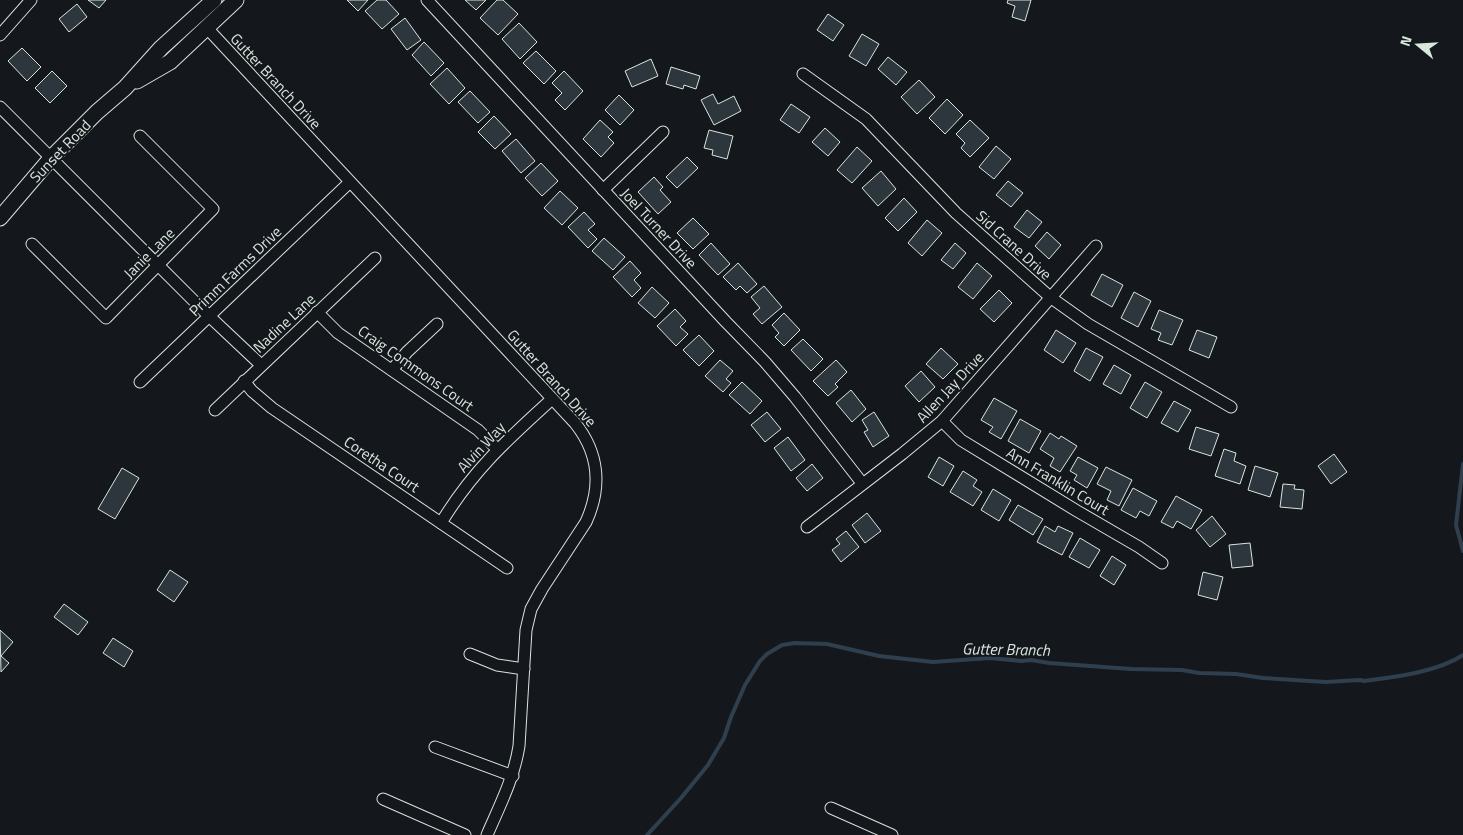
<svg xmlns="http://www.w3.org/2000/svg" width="1463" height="835" viewBox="0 0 1463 835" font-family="'Titillium Web',sans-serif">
	<rect width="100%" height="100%" fill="#14181c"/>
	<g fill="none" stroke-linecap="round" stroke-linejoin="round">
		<g stroke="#2f3f4d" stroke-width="4">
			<polyline points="1463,464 1456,525 1463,551"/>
			<path d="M 647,835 L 681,798 L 708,765 L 724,738 L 731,717 L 745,685 L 760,661 L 767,654 L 782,645 L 795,643 L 827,644 L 879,656 L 933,662 L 990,658 L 1022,661 L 1031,660 L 1049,663 L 1131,669 L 1182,670 L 1199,673 L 1236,674 L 1263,678 L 1326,682 L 1360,680 L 1364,681 C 1394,677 1438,672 1463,655"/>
		</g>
	</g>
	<g fill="#2c363c" stroke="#d8e6dc">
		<polygon points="88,0 106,0 99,8"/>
		<polygon points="347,0 368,0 358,11"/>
		<polygon points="377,0 386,0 399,14 382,29 365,11"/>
		<polygon points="465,0 486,0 476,10"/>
		<polygon points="497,0 503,0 518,14 498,35 480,18"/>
		<polygon points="1008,0 1031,0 1025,21 1012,17 1015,6 1007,3"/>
		<polygon points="77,4 87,17 69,32 59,19"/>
		<polygon points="828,14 844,25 833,41 817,30"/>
		<polygon points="405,18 421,40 407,50 391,29"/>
		<polygon points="519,23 537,42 520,59 502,39"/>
		<polygon points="862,34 879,44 866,66 849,56"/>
		<polygon points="424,42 444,63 431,76 412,55"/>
		<polygon points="22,48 41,67 27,81 8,61"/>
		<polygon points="536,51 556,71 544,84 523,63"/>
		<polygon points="888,57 907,72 896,85 878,69"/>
		<polygon points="651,59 658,76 632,87 625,71"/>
		<polygon points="671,67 700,76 696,89 684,85 683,89 666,84"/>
		<polygon points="447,68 465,88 449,104 430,84"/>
		<polygon points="52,71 67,86 50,103 35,88"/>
		<polygon points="564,71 583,91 565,110 555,100 562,93 552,83"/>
		<polygon points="919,80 935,97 917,114 901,97"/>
		<polygon points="470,91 490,112 478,123 458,102"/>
		<polygon points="713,94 718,104 734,96 741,111 714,125 701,100"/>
		<polygon points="619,95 634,110 620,125 605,110"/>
		<polygon points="947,99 963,115 945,134 929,118"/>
		<polygon points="791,104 810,117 799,133 780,120"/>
		<polygon points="494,116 511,134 495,149 478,132"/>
		<polygon points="600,120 613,132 608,137 614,143 601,157 583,139"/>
		<polygon points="970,120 989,138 970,157 961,148 965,143 956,134"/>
		<polygon points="825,128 840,142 828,156 812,142"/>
		<polygon points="709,130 733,136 727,159 712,155 713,150 704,148"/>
		<polygon points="516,139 535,161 521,173 502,151"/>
		<polygon points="996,146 1011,159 994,179 979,167"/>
		<polygon points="857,147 872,161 852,183 837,170"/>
		<polygon points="687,157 698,168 677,188 666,177"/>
		<polygon points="541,163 558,181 542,196 525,178"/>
		<polygon points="881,171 896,189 878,206 862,188"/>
		<polygon points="654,177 663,187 660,190 671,202 658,214 638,192"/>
		<polygon points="1008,181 1023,193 1011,207 996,195"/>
		<polygon points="560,191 578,208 562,225 544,208"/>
		<polygon points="904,198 917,212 898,231 885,218"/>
		<polygon points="1027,210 1042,222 1029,238 1014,227"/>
		<polygon points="584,212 595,224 588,230 597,239 588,248 568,227"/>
		<polygon points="693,218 709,234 693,249 677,233"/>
		<polygon points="927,220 942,233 922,256 908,243"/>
		<polygon points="1047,232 1061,245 1049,259 1035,246"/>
		<polygon points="604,238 625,257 613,270 592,251"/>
		<polygon points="711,243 730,264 718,275 699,255"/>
		<polygon points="955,243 966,253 953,269 941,260"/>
		<polygon points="630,261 641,273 634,280 641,288 632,297 613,277"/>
		<polygon points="738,263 757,284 747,293 740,286 736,290 723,277"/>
		<polygon points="977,263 992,276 973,299 958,287"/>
		<polygon points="1102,274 1123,285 1112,307 1091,295"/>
		<polygon points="764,286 782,307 762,324 753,314 760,308 751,297"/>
		<polygon points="652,287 669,303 655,318 638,303"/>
		<polygon points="999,290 1012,303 994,322 980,309"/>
		<polygon points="1134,292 1151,301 1138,327 1121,318"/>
		<polygon points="675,309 686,321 680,327 688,334 676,346 657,326"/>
		<polygon points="1159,310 1183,320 1172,345 1158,340 1161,333 1151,329"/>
		<polygon points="784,313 800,330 784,346 775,337 779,333 772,325"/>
		<polygon points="1056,330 1076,343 1063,363 1044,350"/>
		<polygon points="1197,330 1217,337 1209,358 1189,350"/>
		<polygon points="699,335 714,351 699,366 683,350"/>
		<polygon points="803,339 823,359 811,371 791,350"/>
		<polygon points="941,348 958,364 943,379 926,364"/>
		<polygon points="1086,348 1103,357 1090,381 1074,371"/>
		<polygon points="720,360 733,371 726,379 731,383 723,392 705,376"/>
		<polygon points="836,360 847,372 835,384 838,387 828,396 813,381"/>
		<polygon points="1114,365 1131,375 1121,394 1103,384"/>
		<polygon points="921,371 935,387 919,402 905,386"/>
		<polygon points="742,382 762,401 750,414 729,395"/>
		<polygon points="1145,382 1162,392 1147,418 1130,408"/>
		<polygon points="851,390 866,409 852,422 836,403"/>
		<polygon points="994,398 1017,411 1001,439 989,432 993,427 981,420"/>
		<polygon points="1174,401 1191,410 1178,432 1161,423"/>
		<polygon points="767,412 781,429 765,442 751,425"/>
		<polygon points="874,412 889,436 873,447 864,432 868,430 862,420"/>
		<polygon points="1020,419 1041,431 1029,453 1008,441"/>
		<polygon points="1196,427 1219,434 1211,456 1189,449"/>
		<polygon points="1050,433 1059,439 1061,436 1077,446 1060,472 1050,466 1054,458 1040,449"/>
		<polygon points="788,437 805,460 791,471 774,448"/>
		<polygon points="1224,449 1236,453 1234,461 1246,466 1240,484 1215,476"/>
		<polygon points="1334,454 1347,472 1331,484 1318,466"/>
		<polygon points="939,457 954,466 943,486 928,477"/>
		<polygon points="1078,457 1098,468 1087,488 1074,480 1077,475 1070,471"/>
		<polygon points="812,464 823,478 807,491 796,478"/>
		<polygon points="1255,466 1278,473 1270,497 1248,490"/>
		<polygon points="1106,467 1132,480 1119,506 1107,500 1111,491 1097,484"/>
		<polygon points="122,468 139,478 115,519 98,509"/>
		<polygon points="963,471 977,480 973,486 982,492 973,506 950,492"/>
		<polygon points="1283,484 1295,485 1294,489 1304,490 1302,509 1280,507"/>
		<polygon points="1133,488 1157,501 1149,516 1140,511 1136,518 1121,510"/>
		<polygon points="993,489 1011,500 999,521 981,510"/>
		<polygon points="1176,496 1202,510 1191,529 1177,521 1173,528 1161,522"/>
		<polygon points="1018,505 1043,519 1033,535 1009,520"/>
		<polygon points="867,513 881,531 865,543 852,525"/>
		<polygon points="1212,516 1226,534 1210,547 1196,530"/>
		<polygon points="1045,526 1055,532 1058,526 1073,533 1062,555 1037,542"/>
		<polygon points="846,531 859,547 841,562 832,550 840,544 836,539"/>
		<polygon points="1080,538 1100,550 1089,568 1069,557"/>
		<polygon points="1250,543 1253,566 1232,568 1229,545"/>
		<polygon points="1112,556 1126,565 1114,585 1100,576"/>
		<polygon points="170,570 188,582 174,602 157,590"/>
		<polygon points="1203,572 1223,577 1217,600 1198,595"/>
		<polygon points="64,604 88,622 78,635 54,617"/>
		<polygon points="0,630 13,642 1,656 9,663 1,672"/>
		<polygon points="113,638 133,651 124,667 103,653"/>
	</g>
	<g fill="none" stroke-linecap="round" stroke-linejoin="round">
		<defs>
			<g id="street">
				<polyline points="427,0 726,322 765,362 795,397 862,483"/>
				<path d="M 207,28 L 575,423 C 599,453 602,487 586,522 L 542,589 L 531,609 L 526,630 L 519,746 C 514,778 500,805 487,835"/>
				<polyline points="0,35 31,0"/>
				<polyline points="803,74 866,119 956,213 1050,297 1088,324 1231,407"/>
				<polyline points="0,107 209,316 261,365"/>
				<polyline points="603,190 663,132"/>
				<polyline points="32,244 106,318 213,209 140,136"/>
				<polyline points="317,312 338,333 478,430 497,449"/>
				<polyline points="392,370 407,352 437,324"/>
				<polyline points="244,381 252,391 272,408 507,568"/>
				<polyline points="140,382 350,182"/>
				<polyline points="215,410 375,258"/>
				<polyline points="942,421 961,440 1077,511 1139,547 1162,563"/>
				<path d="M 441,523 C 473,470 507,440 552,399"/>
				<polyline points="807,527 902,454 942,421 1096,246"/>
				<polyline points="470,654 497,665 524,669"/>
				<polyline points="435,747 513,776"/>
				<polyline points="383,799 465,835"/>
				<polyline points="831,808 892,835"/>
			</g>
			<g id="secondary">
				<polyline points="137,81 170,62 236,0"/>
				<polyline points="0,218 52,157 97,112 125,88 161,48 214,0"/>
			</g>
		</defs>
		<use href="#street" stroke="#d8e6dc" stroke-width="13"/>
		<use href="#secondary" stroke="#d8e6dc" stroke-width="17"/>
		<use href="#street" stroke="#14181c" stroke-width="11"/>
		<use href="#secondary" stroke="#14181c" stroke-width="15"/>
	</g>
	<g text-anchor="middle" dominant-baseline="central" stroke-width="4" stroke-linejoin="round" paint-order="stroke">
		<g font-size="15" fill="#d8e6dc" stroke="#14181c">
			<text transform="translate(276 81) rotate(47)">Gutter Branch Drive</text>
			<text transform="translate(60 151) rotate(-46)">Sunset Road</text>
			<text transform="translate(659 228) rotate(47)">Joel Turner Drive</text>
			<text transform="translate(1014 245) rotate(42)">Sid Crane Drive</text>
			<text transform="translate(149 253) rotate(-45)">Janie Lane</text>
			<text transform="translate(235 271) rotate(-44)">Primm Farms Drive</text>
			<text transform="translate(284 323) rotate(-43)">Nadine Lane</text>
			<text transform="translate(416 368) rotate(35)">Craig Commons Court</text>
			<text transform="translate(552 378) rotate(48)">Gutter Branch Drive</text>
			<text transform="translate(950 387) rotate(-47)">Allen Jay Drive</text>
			<text transform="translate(481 447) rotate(-47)">Alvin Way</text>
			<text transform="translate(382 464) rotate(34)">Coretha Court</text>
			<text transform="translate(1058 481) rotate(31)">Ann Franklin Court</text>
		</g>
		<g font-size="16" font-style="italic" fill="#d8e6dc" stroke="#14181c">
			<text transform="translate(1006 649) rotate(1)">Gutter Branch</text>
		</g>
	</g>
	<g transform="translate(1418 45) rotate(288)" stroke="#14181c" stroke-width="4" paint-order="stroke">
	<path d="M0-4L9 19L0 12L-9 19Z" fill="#d8e6dc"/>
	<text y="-8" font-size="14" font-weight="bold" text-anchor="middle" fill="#d8e6dc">N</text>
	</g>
</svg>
